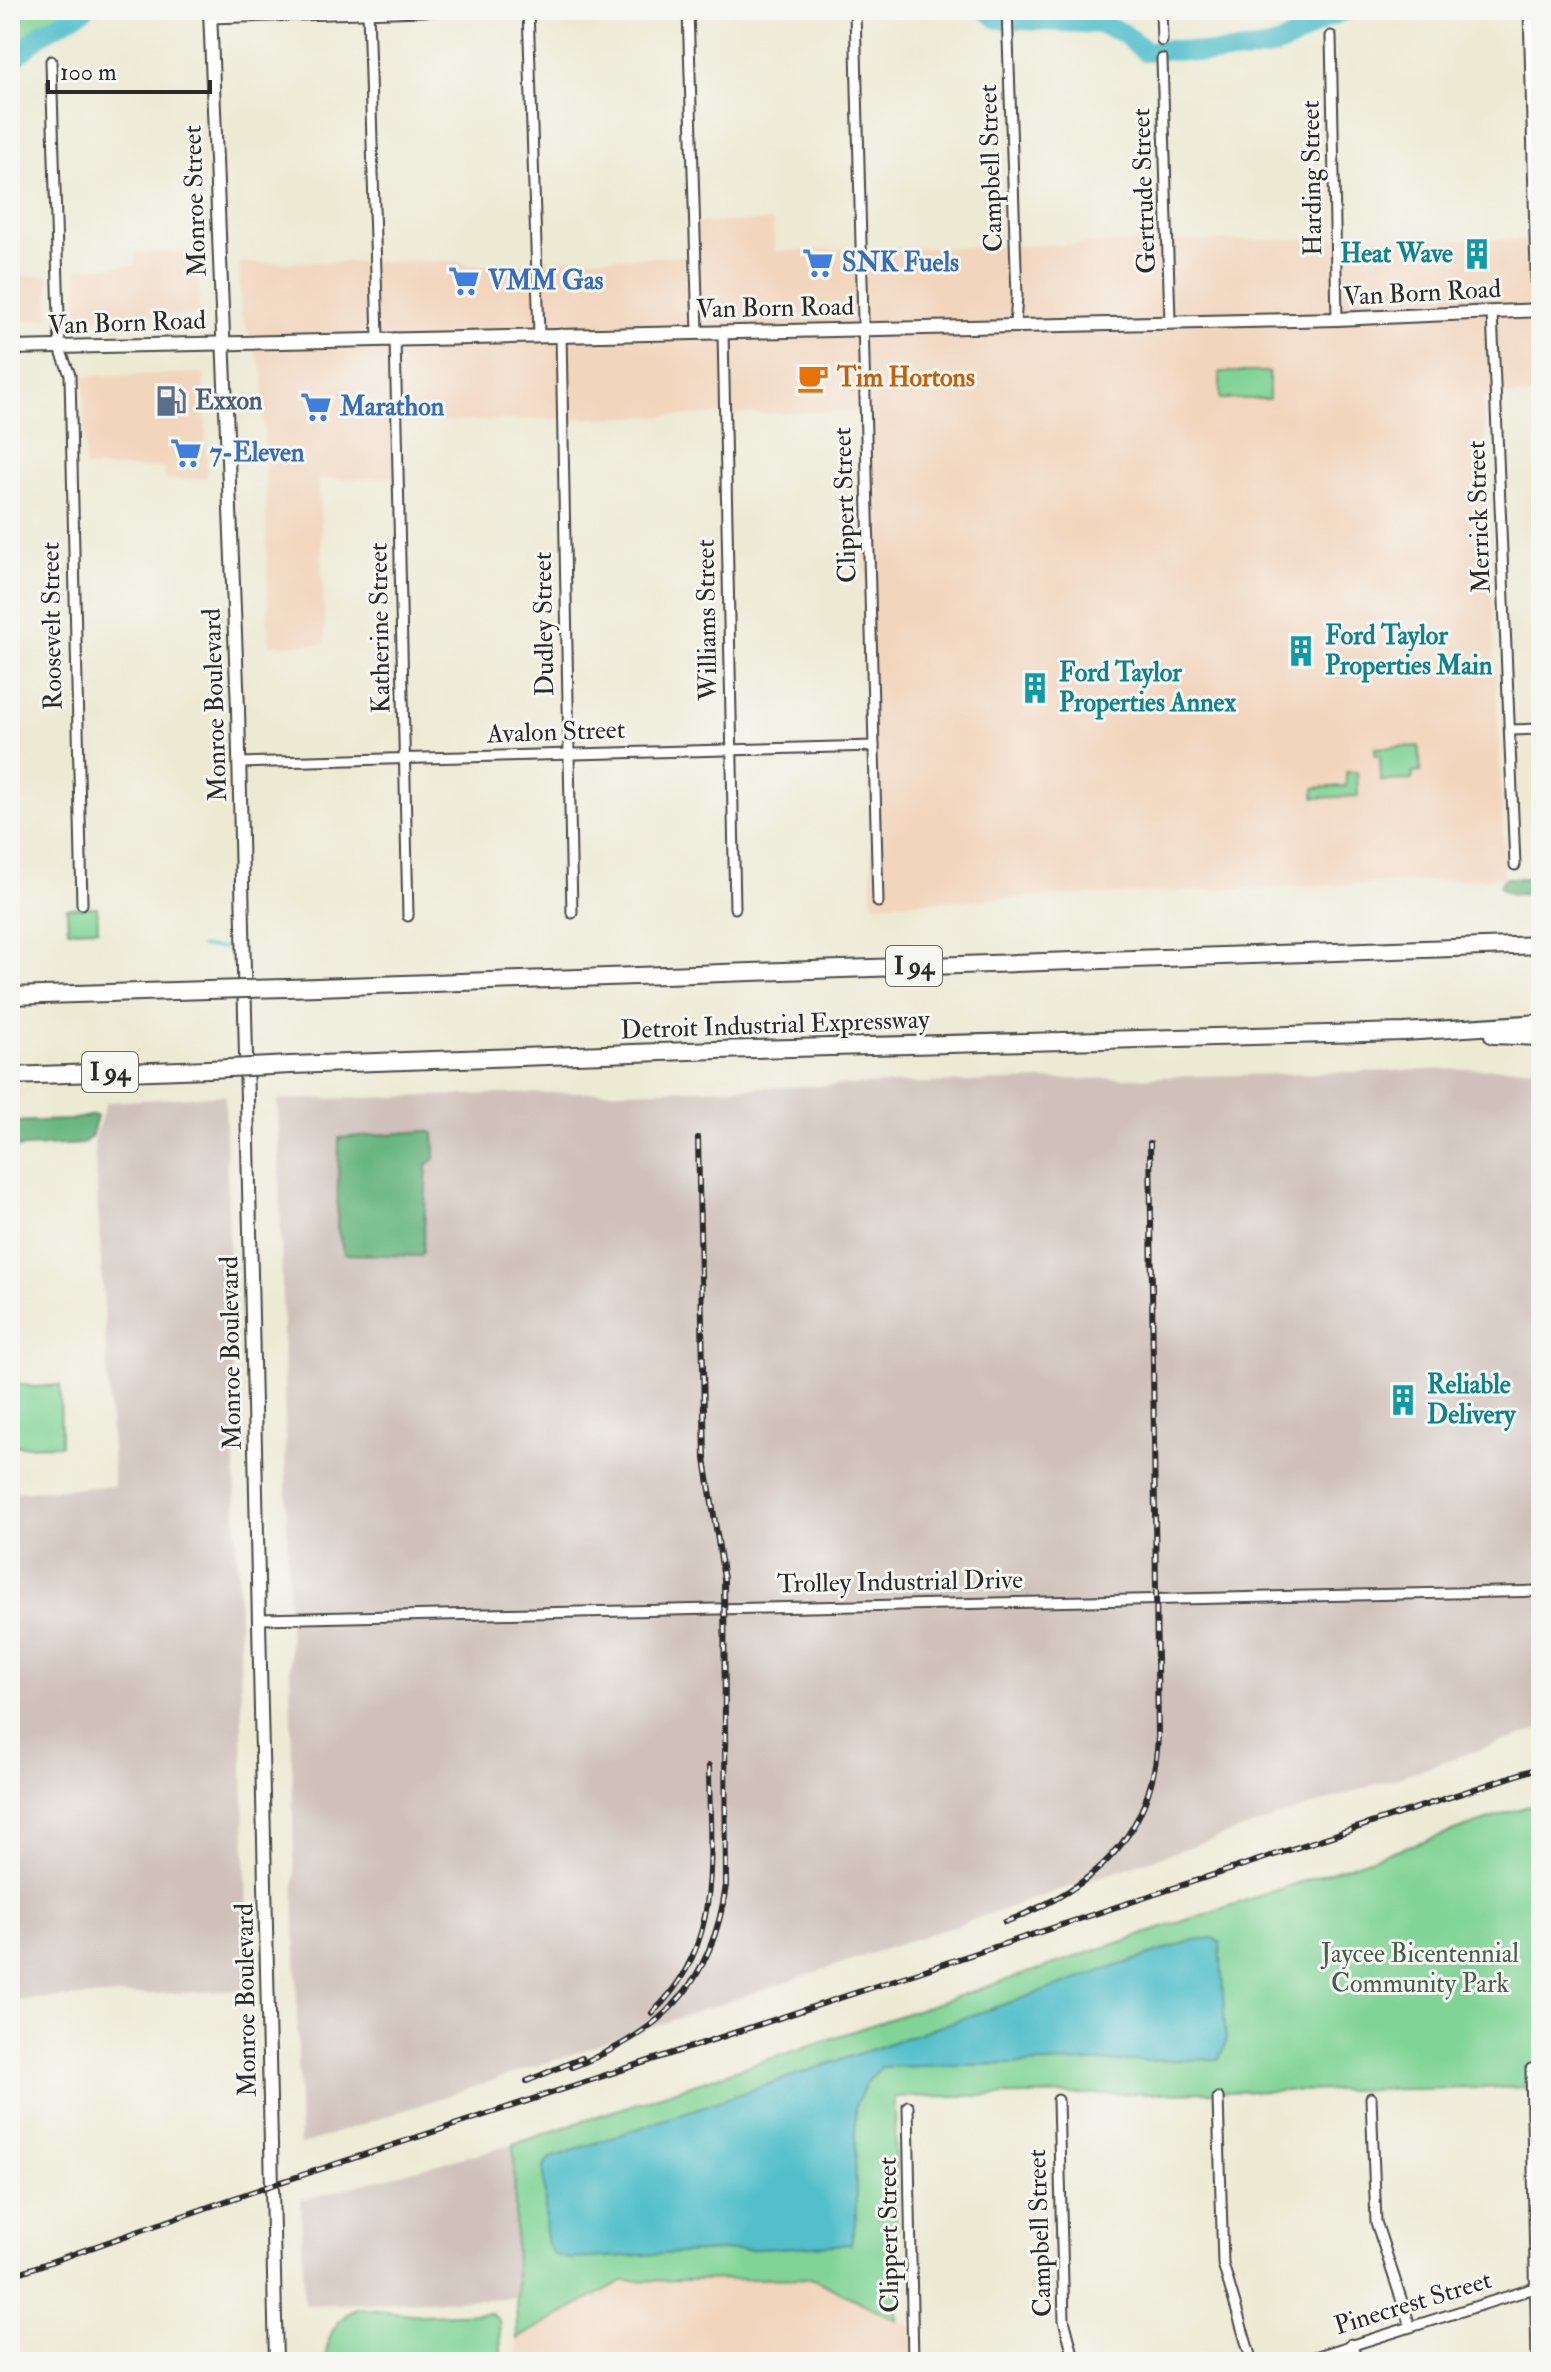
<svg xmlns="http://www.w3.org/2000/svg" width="1551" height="2372" viewBox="0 0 1551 2372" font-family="'IM FELL Double Pica',serif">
	<rect width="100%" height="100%" fill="#f6f6f2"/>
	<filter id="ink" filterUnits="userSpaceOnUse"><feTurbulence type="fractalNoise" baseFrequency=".0125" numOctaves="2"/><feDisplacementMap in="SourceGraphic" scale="16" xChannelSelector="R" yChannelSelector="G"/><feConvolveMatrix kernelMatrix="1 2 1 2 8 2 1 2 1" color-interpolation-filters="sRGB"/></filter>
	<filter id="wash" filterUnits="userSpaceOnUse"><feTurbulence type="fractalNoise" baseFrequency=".006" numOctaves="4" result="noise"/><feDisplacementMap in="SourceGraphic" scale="32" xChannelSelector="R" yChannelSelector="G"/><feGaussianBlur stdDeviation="1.8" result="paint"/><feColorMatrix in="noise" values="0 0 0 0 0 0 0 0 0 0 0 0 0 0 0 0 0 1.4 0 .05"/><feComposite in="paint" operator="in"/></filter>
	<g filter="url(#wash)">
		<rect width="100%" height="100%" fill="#edead4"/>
		<g fill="#f2d5bd">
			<polygon points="773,221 775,251 1430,236 1436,240 1541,239 1541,394 1483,397 1505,878 872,904 863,411 397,423 399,477 319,480 325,644 269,645 263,372 241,313 239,263 460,261 466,265 521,264 549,259 695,256 695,223"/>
			<polygon points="197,252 199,315 79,318 77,268 135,265 135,253"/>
			<polygon points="49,275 49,318 10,321 10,277"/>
			<polygon points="204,373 207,478 165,480 164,468 85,468 84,376"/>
			<polygon points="811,2278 912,2327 913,2362 518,2362 517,2339 622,2281"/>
		</g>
		<g fill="#cfc1ba">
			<polygon points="1541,1067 1541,1729 300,2145 278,1100"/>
			<polygon points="225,1095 249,1990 10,2000 10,1492 114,1486 94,1141 106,1102"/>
			<polygon points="514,2144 516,2298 304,2305 301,2200"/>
		</g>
		<g fill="#81d496" stroke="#568060" stroke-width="2">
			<polygon points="10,10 84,10 43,33 10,62"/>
			<rect x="1220" y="372" width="49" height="27"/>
			<polygon points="1419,746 1421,772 1413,773 1412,780 1381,781 1380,755 1375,755 1375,748"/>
			<polygon points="1346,772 1357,772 1358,796 1314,798 1314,788 1346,786"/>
			<polygon points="97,907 98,929 68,930 67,908"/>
			<polygon points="10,1382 34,1387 60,1385 61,1445 10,1446"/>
			<polygon points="1541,1802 1541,2087 895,2097 897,2320 811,2278 622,2281 517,2339 514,2144"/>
			<path d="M 358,2308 L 421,2315 L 490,2313 L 499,2320 L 502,2362 L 325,2362 C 328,2336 333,2319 358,2308 Z"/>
		</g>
		<g fill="#68b67f" stroke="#4a7055" stroke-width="2">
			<path d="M 1505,878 L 1541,878 L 1541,913 L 1537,907 L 1539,895 C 1524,892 1509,899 1499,886 Z"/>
			<polygon points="94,1115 97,1117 91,1137 82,1144 10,1148 10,1122 70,1120"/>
			<polygon points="426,1131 434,1133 435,1159 427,1165 423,1252 420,1256 344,1254 337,1227 339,1138"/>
		</g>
		<polygon fill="#52bfca" stroke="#3e757a" stroke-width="2" points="1213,1938 1220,1943 1226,2042 1219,2059 881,2067 868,2081 855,2105 856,2218 851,2244 570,2259 554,2255 546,2242 544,2167 548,2159 1194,1940"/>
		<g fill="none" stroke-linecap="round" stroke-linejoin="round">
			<polyline stroke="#52bfca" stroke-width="3" points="201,947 228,948"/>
			<g stroke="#52bfca" stroke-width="20">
				<path d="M 986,10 L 998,19 L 1101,24 L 1123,33 L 1146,52 C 1167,47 1188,52 1209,53 C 1226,53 1248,51 1265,48 C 1298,43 1316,16 1349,10"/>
				<polyline points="10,62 43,33 84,10"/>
			</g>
		</g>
	</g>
	<g filter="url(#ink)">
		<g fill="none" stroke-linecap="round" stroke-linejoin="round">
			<defs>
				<g id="street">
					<polyline points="368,10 378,338"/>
					<polyline points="528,10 539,334"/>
					<polyline points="688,10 698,332"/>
					<polyline points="855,10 878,902"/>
					<polyline points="1007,10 1017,296 1015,324"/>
					<polyline points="1161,10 1162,41"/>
					<polyline points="1529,10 1537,310"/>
					<polyline points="210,18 454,10"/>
					<polyline points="1331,36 1337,319"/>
					<polyline points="1162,59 1170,321"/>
					<polyline points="51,61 60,349 70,375 82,904"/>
					<polyline points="1492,312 1515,865"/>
					<polyline points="723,332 735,908"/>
					<polyline points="561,334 572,913"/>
					<polyline points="395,338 408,916"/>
					<polyline points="1510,730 1541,729"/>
					<polyline points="239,763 874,746"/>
					<polyline points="260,1619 1541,1591"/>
					<polyline points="1531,2069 1537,2362"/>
					<polyline points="1218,2098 1223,2264 1252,2362"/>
					<polyline points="1371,2098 1376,2222 1410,2326"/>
					<polyline points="1058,2100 1064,2320 1075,2362"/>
					<polyline points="908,2106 913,2362"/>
					<polyline points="1351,2344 1358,2362"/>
					<polyline points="1299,2362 1538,2287"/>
				</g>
				<g id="secondary">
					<polyline points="210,10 238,709 276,2362"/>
					<polyline points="10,348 1337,319 1541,310"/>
				</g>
				<g id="highway">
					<polyline points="288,988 1541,945"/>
					<polyline points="10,996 208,990"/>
					<polyline points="1493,1035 1541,1037"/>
					<polyline points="291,1065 717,1050 1404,1032 1541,1023"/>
					<polyline points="10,1076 209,1069"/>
				</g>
			</defs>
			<use href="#street" stroke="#484844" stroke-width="13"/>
			<use href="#secondary" stroke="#484844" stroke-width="16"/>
			<use href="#highway" stroke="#484844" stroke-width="20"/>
			<use href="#street" stroke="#fff" stroke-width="9"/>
			<use href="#secondary" stroke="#fff" stroke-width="12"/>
			<use href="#highway" stroke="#fff" stroke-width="16"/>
			<defs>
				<g id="rail">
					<path d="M 1005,1922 C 1093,1889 1154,1836 1158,1736 L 1150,1143"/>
					<path d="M 652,2013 C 725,1945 709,1856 709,1766"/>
					<path d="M 572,2067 C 662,2033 713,1983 726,1885 L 724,1579 L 705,1459 L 698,1138"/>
					<polyline points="527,2081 582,2058"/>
					<polyline points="10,2276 272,2185 1541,1767"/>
				</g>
			</defs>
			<use href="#rail" stroke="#2b2b2b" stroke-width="6"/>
			<use href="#rail" stroke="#f6f6f2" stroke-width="3" stroke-dasharray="9" stroke-linecap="butt"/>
			<defs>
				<g id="highway-bridge">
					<polyline points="208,990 288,988"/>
					<polyline points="209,1069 291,1065"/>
				</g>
			</defs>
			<use href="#highway-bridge" stroke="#484844" stroke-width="20" stroke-linecap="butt"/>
			<use href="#highway-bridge" stroke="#fff" stroke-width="16"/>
		</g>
	</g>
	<defs>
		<symbol id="building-bare" viewBox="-9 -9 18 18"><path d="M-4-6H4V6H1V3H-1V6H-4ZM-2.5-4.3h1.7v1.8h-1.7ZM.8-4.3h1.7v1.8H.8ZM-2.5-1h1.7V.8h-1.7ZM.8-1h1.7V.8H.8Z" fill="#0f9aa8" stroke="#f6f6f2" stroke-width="2.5" paint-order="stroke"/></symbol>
		<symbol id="supermarket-bare" viewBox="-9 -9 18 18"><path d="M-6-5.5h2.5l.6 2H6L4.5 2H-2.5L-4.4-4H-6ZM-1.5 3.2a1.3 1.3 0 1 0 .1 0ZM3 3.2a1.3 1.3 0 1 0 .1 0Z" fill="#3f7fe0" stroke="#f6f6f2" stroke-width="2.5" paint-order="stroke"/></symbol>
		<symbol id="cafe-bare" viewBox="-9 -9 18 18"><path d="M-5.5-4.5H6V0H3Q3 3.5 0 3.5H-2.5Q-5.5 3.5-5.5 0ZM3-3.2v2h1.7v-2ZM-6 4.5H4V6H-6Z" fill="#e8710a" stroke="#f6f6f2" stroke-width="2.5" paint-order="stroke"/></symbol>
		<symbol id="fuel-bare" viewBox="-9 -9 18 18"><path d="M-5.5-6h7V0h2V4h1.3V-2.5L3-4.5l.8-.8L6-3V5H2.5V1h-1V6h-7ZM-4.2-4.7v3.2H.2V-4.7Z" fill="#5c6f8a" stroke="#f6f6f2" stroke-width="2.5" paint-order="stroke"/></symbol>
	</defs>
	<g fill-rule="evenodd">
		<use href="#building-bare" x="1455" y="232" width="44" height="44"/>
		<use href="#supermarket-bare" x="796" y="241" width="44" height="44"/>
		<use href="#supermarket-bare" x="442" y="259" width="44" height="44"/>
		<use href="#cafe-bare" x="791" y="356" width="44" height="44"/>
		<use href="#fuel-bare" x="149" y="379" width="44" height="44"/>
		<use href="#supermarket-bare" x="294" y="385" width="44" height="44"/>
		<use href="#supermarket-bare" x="164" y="431" width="44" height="44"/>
		<use href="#building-bare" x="1279" y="629" width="44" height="44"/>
		<use href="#building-bare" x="1013" y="666" width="44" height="44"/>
		<use href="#building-bare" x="1381" y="1378" width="44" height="44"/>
	</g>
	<g text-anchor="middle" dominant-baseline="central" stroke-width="6" stroke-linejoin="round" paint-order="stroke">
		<g fill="#f6f6f2" stroke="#686867" stroke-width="2">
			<rect x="886" y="946" width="56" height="40" rx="6"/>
			<rect x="82" y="1052" width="56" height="40" rx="6"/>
		</g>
		<g font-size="24" font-weight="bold" fill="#2b2b2b">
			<text x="914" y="966">I 94</text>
			<text x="110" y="1072">I 94</text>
		</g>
		<g font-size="26" fill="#2b2b2b" stroke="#f6f6f2">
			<text transform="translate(991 168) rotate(-92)">Campbell Street</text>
			<text transform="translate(1312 178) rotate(-91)">Harding Street</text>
			<text transform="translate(1144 191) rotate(-92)">Gertrude Street</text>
			<text transform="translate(195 201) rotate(-92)">Monroe Street</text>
			<text transform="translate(1422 293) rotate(-3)">Van Born Road</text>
			<text transform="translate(775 308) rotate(-1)">Van Born Road</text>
			<text transform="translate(127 323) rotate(-2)">Van Born Road</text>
			<text transform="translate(845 505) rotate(-92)">Clippert Street</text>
			<text transform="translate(1479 517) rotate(-92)">Merrick Street</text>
			<text transform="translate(707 620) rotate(-91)">Williams Street</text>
			<text transform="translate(544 624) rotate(-91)">Dudley Street</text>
			<text transform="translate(52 626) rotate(-91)">Roosevelt Street</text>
			<text transform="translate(380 628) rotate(-91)">Katherine Street</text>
			<text transform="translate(215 705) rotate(-92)">Monroe Boulevard</text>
			<text transform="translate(556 732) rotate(-2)">Avalon Street</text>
			<text transform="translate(775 1025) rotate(-2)">Detroit Industrial Expressway</text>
			<text transform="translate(231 1353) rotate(-91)">Monroe Boulevard</text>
			<text transform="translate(900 1582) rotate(-1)">Trolley Industrial Drive</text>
			<text transform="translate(246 2000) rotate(-91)">Monroe Boulevard</text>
			<text transform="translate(1040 2233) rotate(-92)">Campbell Street</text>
			<text transform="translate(889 2235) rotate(-91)">Clippert Street</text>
			<text transform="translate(1413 2303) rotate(-17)">Pinecrest Street</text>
		</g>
		<g font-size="26" font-weight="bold" fill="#0d838f" stroke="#f6f6f2" text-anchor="start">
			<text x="1453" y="254" text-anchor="end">Heat Wave</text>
			<text x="1325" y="636">Ford Taylor<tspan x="1325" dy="30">Properties Main</tspan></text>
			<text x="1059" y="673">Ford Taylor<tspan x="1059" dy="30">Properties Annex</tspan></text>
			<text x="1427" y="1385">Reliable<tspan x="1427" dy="30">Delivery</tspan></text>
		</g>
		<g font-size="26" font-weight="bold" fill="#366cbe" stroke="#f6f6f2" text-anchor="start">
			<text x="842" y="263">SNK Fuels</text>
			<text x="488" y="281">VMM Gas</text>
			<text x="340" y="407">Marathon</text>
			<text x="210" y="453">7-Eleven</text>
		</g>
		<g font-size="26" font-weight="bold" fill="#c56008" stroke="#f6f6f2" text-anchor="start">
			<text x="837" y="378">Tim Hortons</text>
		</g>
		<g font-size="26" font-weight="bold" fill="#4e5e75" stroke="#f6f6f2" text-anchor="start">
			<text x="195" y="401">Exxon</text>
		</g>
		<g font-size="26" fill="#455e4b" stroke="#f6f6f2">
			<text x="1420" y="1954">Jaycee Bicentennial<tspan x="1420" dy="30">Community Park</tspan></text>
		</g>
	</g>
	<rect width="1551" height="2372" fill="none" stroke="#f6f6f2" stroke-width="40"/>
	<path d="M48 80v12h162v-12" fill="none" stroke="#2b2b2b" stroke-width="4"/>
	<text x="60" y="80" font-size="24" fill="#2b2b2b" stroke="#f6f6f2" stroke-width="6" paint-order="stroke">100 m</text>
</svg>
